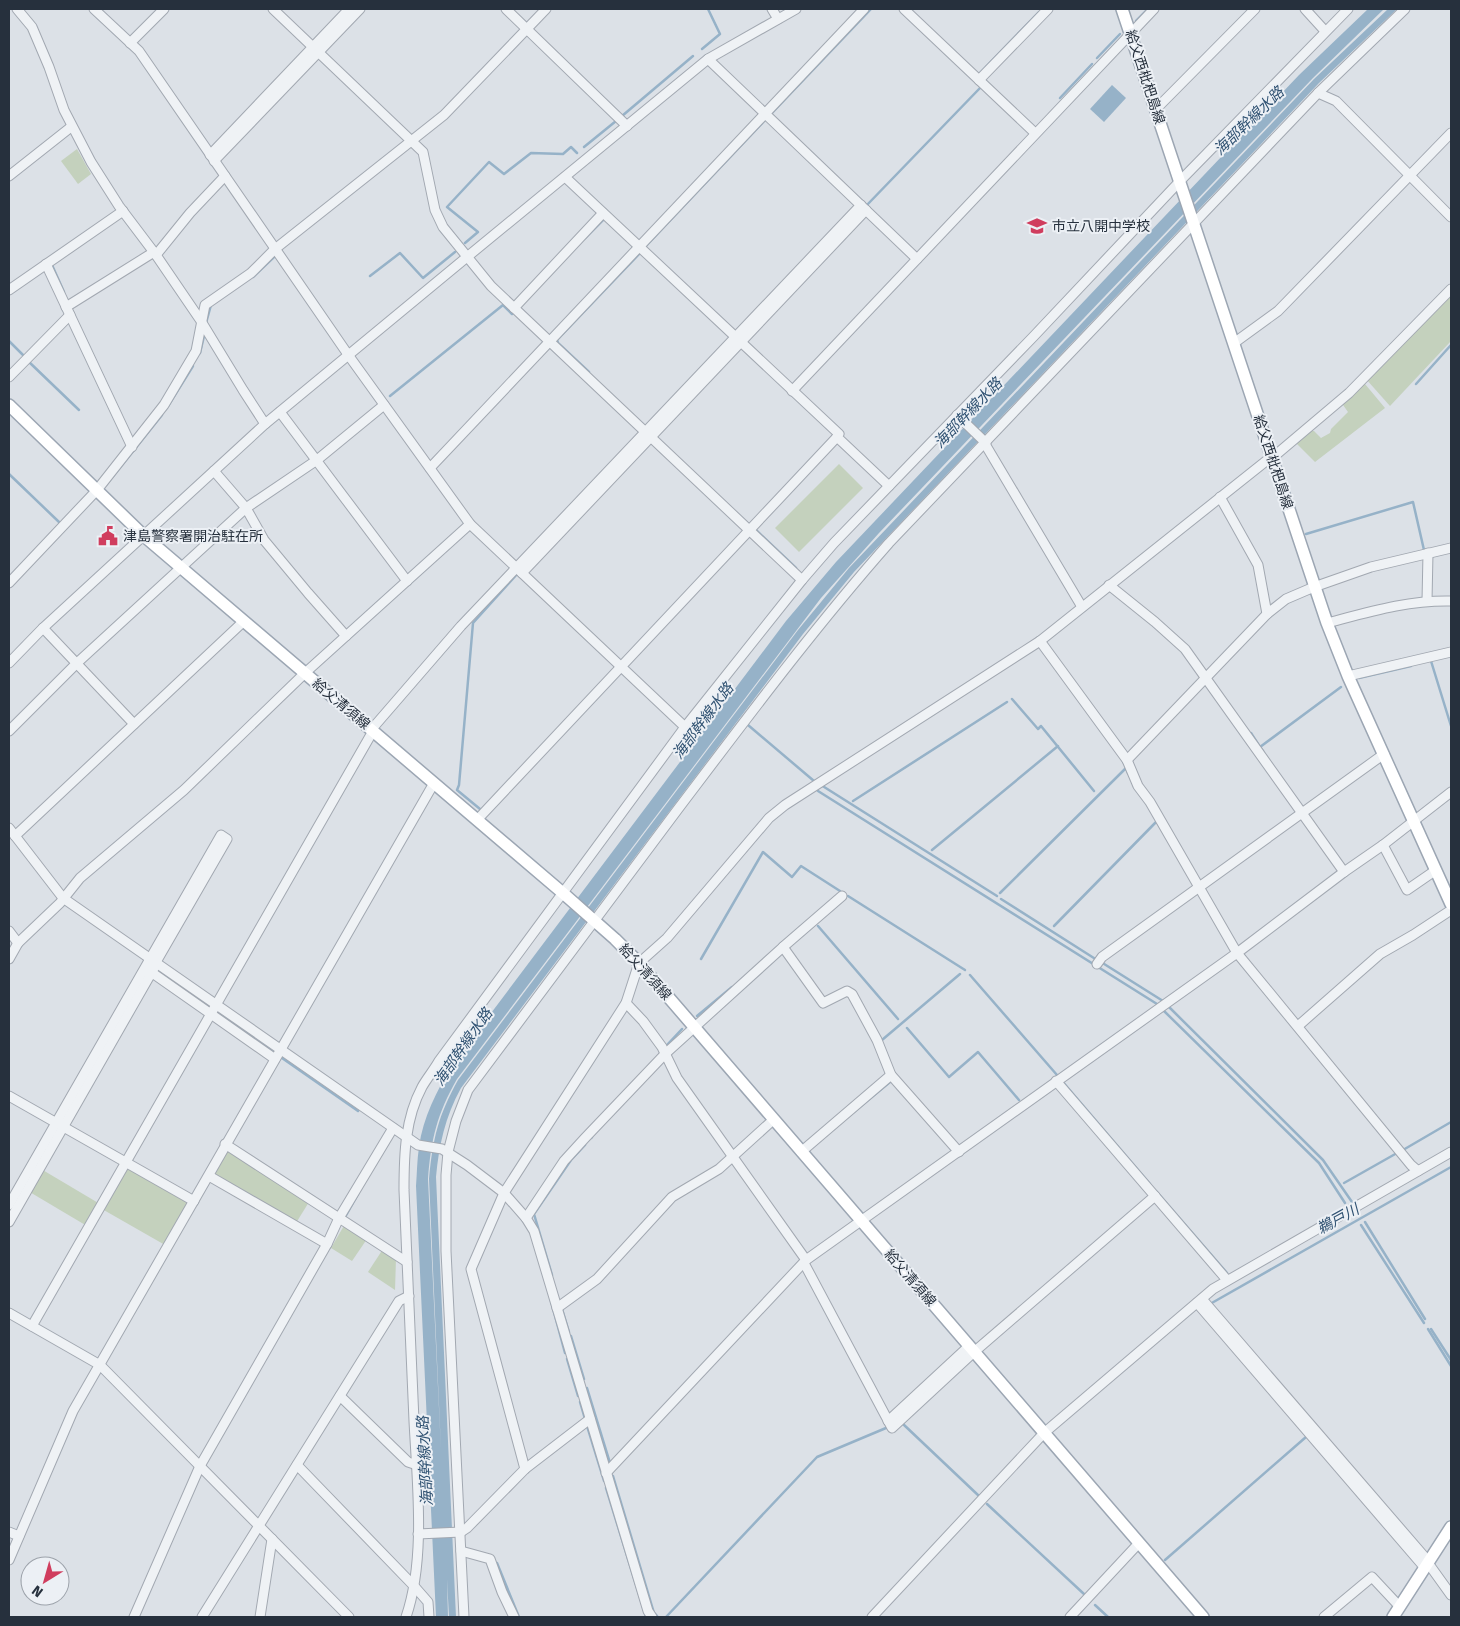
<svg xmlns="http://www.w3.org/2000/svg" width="1460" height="1626" viewBox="0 0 1460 1626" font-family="'Fira Sans','Noto Sans JP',sans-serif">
	<rect width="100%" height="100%" fill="#dce1e7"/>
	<g fill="#c4d1bd">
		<polygon points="77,149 91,174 78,184 61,161"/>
		<polygon points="1451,292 1451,341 1390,406 1366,379"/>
		<polygon points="1361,383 1365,384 1385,408 1315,462 1296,443 1297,440 1312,431 1314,431 1321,438 1330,433 1331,429 1348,412 1341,402"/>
		<polygon points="839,464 863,488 799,552 775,528"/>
		<polygon points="226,1150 309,1202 296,1223 212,1174"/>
		<polygon points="129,1167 188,1201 189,1204 165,1245 102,1209 125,1169"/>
		<polygon points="41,1169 100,1204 87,1226 28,1191"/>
		<polygon points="345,1224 367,1239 352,1261 331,1248"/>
		<polygon points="383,1249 396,1258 395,1290 368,1272"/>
	</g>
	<g fill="#96b2c8">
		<path d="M 1368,9 L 1384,9 L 1313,78 L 879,533 L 821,598 L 457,1079 C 437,1114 431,1139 428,1179 L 441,1450 L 429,1179 C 433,1138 438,1116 458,1080 L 798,630 L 849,568 L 1314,79 L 1388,9 L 1397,9 L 1319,83 L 854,572 L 803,634 L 461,1088 C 445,1117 439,1145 436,1177 L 456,1617 L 449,1617 L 447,1579 L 448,1617 L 436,1617 L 416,1186 C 417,1173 417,1160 419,1147 C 423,1117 437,1091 452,1065 L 786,621 L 836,562 L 1299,75 Z"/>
		<polygon points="1112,85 1126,98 1104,122 1090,109"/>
	</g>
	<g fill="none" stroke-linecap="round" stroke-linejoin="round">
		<g stroke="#96b2c8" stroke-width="2.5">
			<polyline points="1136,21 1148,9"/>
			<polyline points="702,49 720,34 708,9"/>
			<polyline points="1097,58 1120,34"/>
			<polyline points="979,74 1039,12"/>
			<polyline points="1060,98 1092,64"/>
			<polyline points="772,113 871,9"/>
			<polyline points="622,116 693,56"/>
			<polyline points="584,147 616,121"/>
			<polyline points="866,206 980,88"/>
			<polyline points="585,238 604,219 606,220"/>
			<polyline points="465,243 478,232 447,207 489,162 504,174 531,153 563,154 571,147 577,153"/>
			<polyline points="645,247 766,119"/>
			<polyline points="52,265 64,292"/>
			<polyline points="370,276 400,253 423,278 455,252"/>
			<polyline points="253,277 274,257"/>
			<polyline points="206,323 211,305"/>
			<polyline points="9,341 24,356"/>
			<polyline points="200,353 204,336"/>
			<polyline points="28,361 79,410"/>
			<polyline points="589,372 558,343 557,340 641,252"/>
			<polyline points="1416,384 1451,345"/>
			<polyline points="390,396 503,305 512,314"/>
			<polyline points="168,406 193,366"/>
			<polyline points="9,474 59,522"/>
			<polyline points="106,485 162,415"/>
			<polyline points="756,530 796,568"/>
			<polyline points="1306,534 1413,502 1424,550"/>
			<polyline points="1431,661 1451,726"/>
			<polyline points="1359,678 1411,666"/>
			<polyline points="1012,699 1038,729 1041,726 1094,791"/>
			<polyline points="748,725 814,781"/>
			<polyline points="1251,733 1260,747"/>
			<polyline points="1263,751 1260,747 1341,687"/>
			<polyline points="821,785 997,896"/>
			<polyline points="818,791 1157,1004"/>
			<polyline points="853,801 1007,702"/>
			<polyline points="480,809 457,790 459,785 473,623 518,573"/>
			<polyline points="932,850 1058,746"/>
			<polyline points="1000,893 1126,768 1128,773"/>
			<polyline points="848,896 965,970"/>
			<polyline points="1001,899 1097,960"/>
			<polyline points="818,926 898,1019"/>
			<polyline points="1054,926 1158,820"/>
			<polyline points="701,959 763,852 792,877 801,866 840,891"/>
			<polyline points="1101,962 1163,1001"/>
			<polyline points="156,970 211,1008"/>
			<polyline points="970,975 1057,1075"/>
			<polyline points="1168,1006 1323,1160 1352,1202"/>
			<polyline points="1164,1011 1319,1163 1345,1203"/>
			<polyline points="216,1012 358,1111"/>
			<polyline points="697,1016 732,987"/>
			<polyline points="907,1028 949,1077 978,1052 1019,1100"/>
			<polyline points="882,1040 960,974"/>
			<polyline points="666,1046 682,1029"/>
			<polyline points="1062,1081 1150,1184"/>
			<polyline points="850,1115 890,1082"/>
			<polyline points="591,1138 592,1137"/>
			<polyline points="1403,1150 1451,1122"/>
			<polyline points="1344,1183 1397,1153"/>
			<polyline points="1156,1191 1227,1273"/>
			<polyline points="9,1213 13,1206"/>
			<polyline points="344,1219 358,1194"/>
			<polyline points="1365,1222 1425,1319"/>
			<polyline points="1361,1225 1424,1323"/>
			<polyline points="552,1275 534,1214 571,1160 585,1145"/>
			<polyline points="551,1301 565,1353"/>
			<polyline points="1210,1304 1451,1167"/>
			<polyline points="562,1309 569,1332"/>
			<polyline points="1428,1329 1451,1366"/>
			<polyline points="1431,1329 1451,1360"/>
			<polyline points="571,1336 584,1379"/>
			<polyline points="567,1359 578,1396"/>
			<polyline points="587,1388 610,1463"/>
			<polyline points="580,1402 585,1419"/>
			<polyline points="903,1424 979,1496"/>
			<polyline points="587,1426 604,1481"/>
			<polyline points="613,1476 654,1613 657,1616"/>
			<polyline points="606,1488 646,1617"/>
			<polyline points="987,1504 1084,1594"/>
			<polyline points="1165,1560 1306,1437"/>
			<polyline points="497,1563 519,1617"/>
			<polyline points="1095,1605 1108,1617"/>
			<polyline points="666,1617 817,1457 886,1428"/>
		</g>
		<defs>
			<g id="minor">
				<polyline points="17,9 32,27 49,67 64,110 91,162 119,206 156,255 201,321 243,390 265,424"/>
				<polyline points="94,9 139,51 349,356 470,524 685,727"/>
				<polyline points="273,9 423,152 435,210 443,227 491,286 802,580"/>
				<polyline points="506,9 627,126"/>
				<polyline points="772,9 778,19"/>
				<polyline points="904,9 1035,133"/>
				<polyline points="1305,9 1325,31"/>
				<polyline points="130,43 164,9"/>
				<polyline points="708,59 917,259"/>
				<polyline points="979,80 1048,9"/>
				<polyline points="1318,93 1336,101 1451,217"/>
				<polyline points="1155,110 1255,9"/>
				<polyline points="210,155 349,9"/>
				<polyline points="214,161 360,9"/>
				<polyline points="9,176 71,127"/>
				<polyline points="565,177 839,434 837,437 889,486"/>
				<polyline points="156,255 190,213 225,176"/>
				<polyline points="46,264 132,447"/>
				<polyline points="9,290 123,211"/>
				<polyline points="66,307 154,252"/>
				<polyline points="514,308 603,213"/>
				<polyline points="1234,343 1278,311 1451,133"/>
				<polyline points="9,377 70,315"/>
				<polyline points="792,391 1154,9"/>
				<polyline points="280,412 407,581"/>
				<polyline points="957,415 986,443"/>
				<polyline points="985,444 1082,607"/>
				<polyline points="430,468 864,9"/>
				<polyline points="214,471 246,508 264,540 308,593 346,636"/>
				<polyline points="1220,497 1258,565 1267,614"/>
				<polyline points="522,573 866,210"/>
				<polyline points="9,583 97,490 164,405 196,351 205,305 251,273 275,249 444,115 546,9"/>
				<polyline points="1109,585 1155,622 1185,649 1344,872"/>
				<polyline points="1427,601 1428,553"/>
				<path d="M 1327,623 C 1369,612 1408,600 1451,601"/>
				<polyline points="43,628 134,724"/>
				<polyline points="1040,641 1127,760 1138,786 1150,802 1237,953 1411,1165 1418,1171"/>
				<polyline points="9,663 43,628 265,424 467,257 708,59 796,9"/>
				<polyline points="1348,676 1451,652"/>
				<polyline points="371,730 461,626 861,205"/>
				<polyline points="9,731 77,663 246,508 317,460 384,405"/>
				<polyline points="1127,760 1267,614 1286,599 1314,587 1371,567 1451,548"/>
				<polyline points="477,820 837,437"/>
				<polyline points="9,828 63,898 418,1145 442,1149 467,1165 504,1193 526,1218 534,1231 648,1611 652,1617"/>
				<polyline points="15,836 244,621"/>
				<polyline points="1383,845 1407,890 1436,870"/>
				<polyline points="9,931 18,943"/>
				<polyline points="783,947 842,896"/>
				<polyline points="9,959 18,943 60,903 80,878 184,790 305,673 470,524"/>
				<polyline points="1097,964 1102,957 1384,754"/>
				<polyline points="151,972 275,1059"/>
				<polyline points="626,1003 643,1021 662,1047 677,1078 806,1260"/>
				<polyline points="1298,1026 1380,954 1413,935 1451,910"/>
				<polyline points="1056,1081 1227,1280"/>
				<polyline points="9,1096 194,1201"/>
				<polyline points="225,1144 407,1262"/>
				<polyline points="801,1152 891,1075"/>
				<polyline points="209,1176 327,1244"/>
				<polyline points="9,1205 221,835 227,839 156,962"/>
				<polyline points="526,1218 564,1161 585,1138 665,1054 783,947 823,1003 847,991 852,994 877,1040 891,1075 959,1152"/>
				<polyline points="9,1222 157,963"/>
				<polyline points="804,1263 892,1428 974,1352 1155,1196"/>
				<polyline points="1202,1299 1429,1562"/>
				<polyline points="1197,1303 1425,1568"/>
				<polyline points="557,1308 597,1279 672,1197 719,1169 773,1120"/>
				<polyline points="9,1313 100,1365 349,1617"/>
				<polyline points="32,1326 373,731"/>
				<polyline points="340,1396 408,1462 417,1465"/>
				<polyline points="888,1421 969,1346"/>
				<polyline points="297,1465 414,1586 428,1602 429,1617"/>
				<polyline points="525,1469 471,1269 504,1193 626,1003 639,963 667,938 769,818 785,805 1040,641 1271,457 1278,453 1349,393 1451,289"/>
				<polyline points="606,1473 806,1260 1237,953 1344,872 1383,845 1451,792"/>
				<polyline points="9,1532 19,1536"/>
				<polyline points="418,1534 461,1532 467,1528 525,1469 590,1419"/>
				<polyline points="461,1551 490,1559 502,1592 514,1617"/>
				<polyline points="9,1560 73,1411 434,783"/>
				<polyline points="1428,1563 1451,1595"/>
				<polyline points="134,1617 200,1466 327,1244 339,1218 393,1128"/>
				<polyline points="202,1617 399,1301 409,1296"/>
				<polyline points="260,1617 272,1539"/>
				<path d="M 406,1617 C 426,1559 417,1482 414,1421 C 411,1344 407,1267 404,1190 C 404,1154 405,1119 422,1087 C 427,1078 434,1070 439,1061 L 685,727 L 802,580 L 834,543 L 1033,337 L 1180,181 L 1348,9"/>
				<path d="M 464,1617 L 446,1251 L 446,1175 L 448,1152 L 456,1121 L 468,1090 C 538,996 608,902 678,809 C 747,718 814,628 889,543 L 1318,93 L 1405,9"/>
				<polyline points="872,1617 1044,1433 1213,1289 1451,1152"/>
				<polyline points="1070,1617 1139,1543"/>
				<polyline points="1324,1617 1372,1577 1400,1607"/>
			</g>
			<g id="major">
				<polyline points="1122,9 1327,623 1348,676 1451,904"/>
				<polyline points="9,405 144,536 564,894 615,939 639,963 1203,1617"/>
				<polyline points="1393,1617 1451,1527"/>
			</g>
		</defs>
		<use href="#minor" stroke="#a2a8b1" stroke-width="11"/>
		<use href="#major" stroke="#9ca6b3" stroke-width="14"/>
		<use href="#minor" stroke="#eff2f5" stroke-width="9"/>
		<use href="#major" stroke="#fff" stroke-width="11"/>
	</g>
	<defs>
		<symbol id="school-bare" viewBox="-9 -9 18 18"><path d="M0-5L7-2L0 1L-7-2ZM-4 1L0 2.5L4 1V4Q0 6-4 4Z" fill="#d03d5e" stroke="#ecf0f5" stroke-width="2.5" paint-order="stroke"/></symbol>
		<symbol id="civic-bare" viewBox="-9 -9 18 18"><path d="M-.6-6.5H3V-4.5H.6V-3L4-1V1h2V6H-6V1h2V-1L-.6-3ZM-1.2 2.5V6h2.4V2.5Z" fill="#d03d5e" stroke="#ecf0f5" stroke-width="2.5" paint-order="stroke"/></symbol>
	</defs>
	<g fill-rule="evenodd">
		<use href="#school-bare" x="1023" y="212" width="28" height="28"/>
		<use href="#civic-bare" x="94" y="522" width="28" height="28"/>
	</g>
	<g text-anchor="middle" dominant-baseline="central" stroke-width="4" stroke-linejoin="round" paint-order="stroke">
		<g font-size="14" fill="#26303d" stroke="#ecf0f5">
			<text transform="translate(1145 77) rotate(72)">給父西枇杷島線</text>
			<text transform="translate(1273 462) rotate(72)">給父西枇杷島線</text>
			<text transform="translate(341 704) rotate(40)">給父清須線</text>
			<text transform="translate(645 972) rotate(48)">給父清須線</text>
			<text transform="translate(910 1278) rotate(49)">給父清須線</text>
		</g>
		<g font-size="14" fill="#26303d" stroke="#ecf0f5" text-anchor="start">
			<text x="1052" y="226">市立八開中学校</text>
			<text x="123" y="536">津島警察署開治駐在所</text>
		</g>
		<g font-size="15" font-style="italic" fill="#305272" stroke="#ecf0f5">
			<text transform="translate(1249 121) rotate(-44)">海部幹線水路</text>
			<text transform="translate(968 413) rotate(-46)">海部幹線水路</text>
			<text transform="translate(703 721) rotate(-53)">海部幹線水路</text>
			<text transform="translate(463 1047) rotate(-55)">海部幹線水路</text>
			<text transform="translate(1338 1219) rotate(-29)">鵜戸川</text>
			<text transform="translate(425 1461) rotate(-93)">海部幹線水路</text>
		</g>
	</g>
	<rect width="1460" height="1626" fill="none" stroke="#26303d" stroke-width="20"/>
	<g transform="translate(45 1581) rotate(217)"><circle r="24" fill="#ecf0f5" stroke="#9da3ab"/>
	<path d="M0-4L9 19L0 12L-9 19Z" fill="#d03d5e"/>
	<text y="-8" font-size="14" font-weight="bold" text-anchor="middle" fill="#26303d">N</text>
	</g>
</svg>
